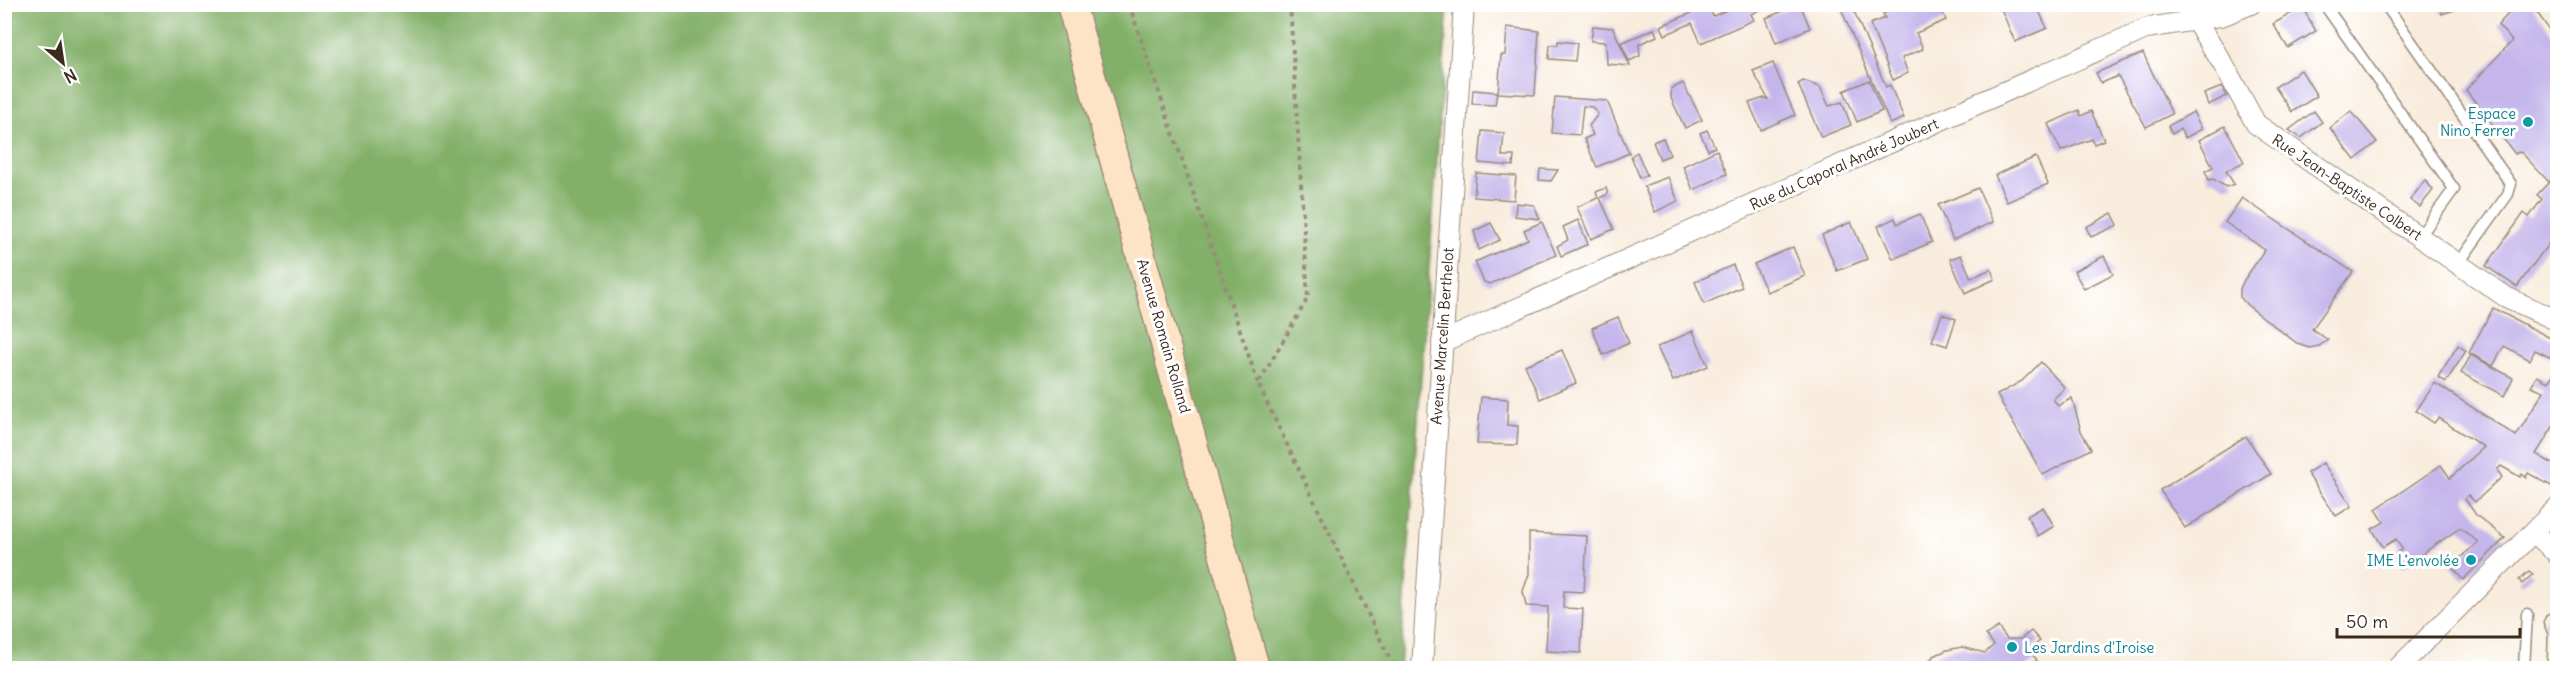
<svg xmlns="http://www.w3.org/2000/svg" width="2562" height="673" viewBox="0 0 2562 673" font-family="Delius,sans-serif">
	<rect width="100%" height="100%" fill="#fff"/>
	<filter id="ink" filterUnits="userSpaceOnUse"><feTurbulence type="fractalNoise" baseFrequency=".0167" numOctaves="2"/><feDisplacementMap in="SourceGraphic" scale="12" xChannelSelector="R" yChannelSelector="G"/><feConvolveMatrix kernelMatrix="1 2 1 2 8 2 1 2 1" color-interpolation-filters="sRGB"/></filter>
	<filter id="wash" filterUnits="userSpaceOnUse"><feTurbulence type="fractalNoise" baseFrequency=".008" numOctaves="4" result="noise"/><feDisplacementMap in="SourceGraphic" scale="24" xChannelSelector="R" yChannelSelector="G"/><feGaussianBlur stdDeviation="1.35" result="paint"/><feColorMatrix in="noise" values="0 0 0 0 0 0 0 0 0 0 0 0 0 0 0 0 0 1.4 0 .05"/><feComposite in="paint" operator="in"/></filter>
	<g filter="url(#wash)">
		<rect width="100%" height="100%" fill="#f8ecdc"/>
		<polygon fill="#83b069" stroke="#5f6d44" stroke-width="1.5" points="4,5 1448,5 1400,668 5,668"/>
		<g id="blocks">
			<g fill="#c4b6eb">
				<polygon points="1800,4 1810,28 1776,43 1766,18"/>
				<polygon points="1839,4 1851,4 1886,87 1890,85 1904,118 1890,124"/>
				<polygon points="1907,4 1939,4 1946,20 1916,33 1923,49 1902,58 1908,73 1893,80 1870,24 1885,18 1883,14"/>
				<polygon points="1999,4 2054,4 2039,11 2047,28 2015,42"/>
				<polygon points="2439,4 2469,4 2469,5 2442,14"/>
				<polygon points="2517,4 2531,4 2558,42 2558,174 2549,182 2520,151 2515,154 2466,90 2512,41 2498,25"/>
				<polygon points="1739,5 1760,5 1762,9 1751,14 1754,20 1701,43 1692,23 1665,35 1661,26 1708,6 1713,16"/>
				<polygon points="2302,7 2316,31 2288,48 2273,24"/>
				<polygon points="1593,26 1613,28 1630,66 1607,64 1606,42 1591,41"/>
				<polygon points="1507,27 1539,31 1535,95 1498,93 1501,55 1505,55"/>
				<polygon points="1654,29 1657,36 1639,44 1640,56 1629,61 1621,43"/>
				<polygon points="1558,41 1577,43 1575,61 1549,59 1550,45 1558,45"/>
				<polygon points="2143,53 2172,114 2146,127 2118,76 2101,83 2096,73"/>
				<polygon points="1773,63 1795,115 1761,130 1749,103 1764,98 1768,99 1753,71"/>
				<polygon points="2301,70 2317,96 2292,112 2275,87"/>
				<polygon points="1869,80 1882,111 1857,122 1844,91"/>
				<polygon points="1803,81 1820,87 1829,106 1842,102 1851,125 1821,137 1798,84"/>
				<polygon points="1683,83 1702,120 1685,128 1671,98 1671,89"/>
				<polygon points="2222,87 2227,96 2208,105 2204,94"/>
				<polygon points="1473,90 1497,92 1495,105 1472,104"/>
				<polygon points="1555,97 1607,101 1629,153 1597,167 1584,139 1593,135 1589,126 1598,114 1592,107 1583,106 1580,135 1552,133"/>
				<polygon points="2079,110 2081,116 2091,111 2104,140 2094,144 2092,139 2061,151 2048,124"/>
				<polygon points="2314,111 2322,122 2301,138 2289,130"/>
				<polygon points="2351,111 2377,142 2355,160 2330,128"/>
				<polygon points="2193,112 2202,129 2185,138 2180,129 2172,134 2168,126"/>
				<polygon points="2225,126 2244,162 2226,171 2234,184 2226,187 2213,179 2209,180 2205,171 2213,167 2199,140"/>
				<polygon points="1707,130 1715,147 1708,150 1700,133"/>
				<polygon points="1482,131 1504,133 1502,156 1514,156 1513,166 1479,163"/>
				<polygon points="1663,138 1670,155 1660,159 1653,142"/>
				<polygon points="1717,150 1727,174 1693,190 1683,166"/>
				<polygon points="1637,152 1647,175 1640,178 1631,156"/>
				<polygon points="2036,157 2048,184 2007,202 1995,175"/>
				<polygon points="1540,169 1558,170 1551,181 1539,180"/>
				<polygon points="1476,173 1516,176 1514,200 1474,197"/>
				<polygon points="1668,177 1678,201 1655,212 1644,186"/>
				<polygon points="2425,180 2433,190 2420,207 2410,200"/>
				<polygon points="2549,182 2558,189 2558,224 2551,233 2554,236 2517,287 2486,266 2524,213 2529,217 2542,199 2537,195"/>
				<polygon points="1606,188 1608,194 1600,198 1614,229 1591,239 1577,207 1598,198 1596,192"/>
				<polygon points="1978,188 1993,222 1953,240 1938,205"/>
				<polygon points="2242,198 2353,272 2312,329 2328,340 2319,346 2310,348 2298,344 2247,305 2240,297 2240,289 2244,280 2265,250 2225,222"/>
				<polygon points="1516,203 1534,205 1540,219 1515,216"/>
				<polygon points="2112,213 2118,225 2091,237 2086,227"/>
				<polygon points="1920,214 1932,242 1893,259 1878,226 1895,218 1897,224"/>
				<polygon points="1578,220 1588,244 1561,256 1557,246 1568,240 1563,227"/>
				<polygon points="1542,222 1556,255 1490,284 1484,282 1475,262 1528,239 1524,230"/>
				<polygon points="1851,222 1867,259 1837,271 1822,235"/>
				<polygon points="1491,223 1500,240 1479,250 1474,231"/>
				<polygon points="1793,247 1805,276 1767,292 1754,264"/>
				<polygon points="1961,255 1971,278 1991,269 1995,279 1965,293 1950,259"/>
				<polygon points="2104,256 2113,274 2084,289 2074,271"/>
				<polygon points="1733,265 1742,287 1704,304 1695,282"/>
				<polygon points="2493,308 2558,342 2558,361 2535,350 2530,360 2504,346 2493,366 2469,353"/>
				<polygon points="1942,314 1956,319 1947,346 1932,341"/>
				<polygon points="1618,317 1629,343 1603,355 1592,328"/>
				<polygon points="1693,331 1708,366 1673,381 1657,347"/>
				<polygon points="2458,345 2466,351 2446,382 2438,377"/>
				<polygon points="1562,350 1576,383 1540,399 1525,365"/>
				<polygon points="2471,355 2513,378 2504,396 2461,373"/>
				<polygon points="2041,362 2065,388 2053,399 2058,406 2072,398 2081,431 2091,449 2043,475 1997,395 2022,381"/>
				<polygon points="2558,366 2558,419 2536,454 2558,467 2558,485 2555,488 2528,473 2526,477 2522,474 2520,477 2501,466 2497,470 2502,477 2475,502 2468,495 2465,499 2476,515 2505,538 2463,580 2451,566 2478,542 2460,528 2403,567 2395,554 2402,549 2396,539 2383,547 2372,529 2384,522 2376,509 2441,465 2450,478 2484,447 2438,418 2434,423 2416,411 2435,383 2516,436 2544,391 2531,386 2537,376 2548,382"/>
				<polygon points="1481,397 1508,399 1507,425 1518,426 1517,445 1477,444"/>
				<polygon points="2246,436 2271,474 2185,528 2160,490"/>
				<polygon points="2323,463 2352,506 2336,516 2307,473"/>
				<polygon points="2043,507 2054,526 2038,536 2027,516"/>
				<polygon points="1529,533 1587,536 1584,592 1564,591 1563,608 1583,609 1581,653 1546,651 1548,607 1526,606 1523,591 1529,574"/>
				<polygon points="2529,571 2533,574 2522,584 2519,580"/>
				<polygon points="2558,612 2558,668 2547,668 2548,635 2543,622 2547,614"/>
				<polygon points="1998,627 2007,639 2021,639 2031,631 2040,641 2029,650 2037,660 2026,668 1921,668 1934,656 1947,650 1962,647 1985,653 1994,645 1986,635"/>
			</g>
		</g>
	</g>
	<g filter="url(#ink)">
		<use href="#blocks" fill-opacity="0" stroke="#9a8b7d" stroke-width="1.5"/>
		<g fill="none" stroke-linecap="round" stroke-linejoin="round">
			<defs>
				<g id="lane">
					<polyline points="2324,4 2454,189 2420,236"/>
					<polyline points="2385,4 2511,184 2508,194 2458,264"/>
					<polyline points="2524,668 2527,614"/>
				</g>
				<g id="street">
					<polyline points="2185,4 2223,64 2256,124 2506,297 2558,321"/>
					<polyline points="1442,342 2148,28 2221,16 2251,4"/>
					<polyline points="2534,532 2558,555"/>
					<polyline points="1422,668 1464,4"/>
					<polyline points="2398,668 2558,507"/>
				</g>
				<polyline id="secondary" points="1071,4 1255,668"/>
			</defs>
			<use href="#lane" stroke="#9a8b7d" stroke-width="13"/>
			<use href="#street" stroke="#9a8b7d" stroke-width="22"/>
			<use href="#secondary" stroke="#9a8b7d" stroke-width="31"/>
			<g stroke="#9a8b7d" stroke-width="4" stroke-dasharray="4.5 4.5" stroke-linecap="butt">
				<polyline points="1129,4 1258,383"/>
				<polyline points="1290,4 1308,298 1258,384 1394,668"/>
			</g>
			<use href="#lane" stroke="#fff" stroke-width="10"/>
			<use href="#street" stroke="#fff" stroke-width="20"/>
			<use href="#secondary" stroke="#fee4c6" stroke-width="28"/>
		</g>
	</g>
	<g fill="#0f9aa8" stroke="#fff" stroke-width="2">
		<circle cx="2528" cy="122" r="6"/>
		<circle cx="2471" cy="560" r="6"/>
		<circle cx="2012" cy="647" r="6"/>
	</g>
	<g text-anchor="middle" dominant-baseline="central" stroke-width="6" stroke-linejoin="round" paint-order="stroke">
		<g font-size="15" fill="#0d838f" stroke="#fff" text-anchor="end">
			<text x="2516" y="113">Espace<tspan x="2516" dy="17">Nino Ferrer</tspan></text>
			<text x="2459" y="560">IME L'envolée</text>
			<text x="2024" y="647" text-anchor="start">Les Jardins d'Iroise</text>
		</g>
		<g font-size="15" fill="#3b2a1e" stroke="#fff">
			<text transform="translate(1844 164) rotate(-24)">Rue du Caporal André Joubert</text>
			<text transform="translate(2347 187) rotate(34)">Rue Jean-Baptiste Colbert</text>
			<text transform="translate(1164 336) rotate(74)">Avenue Romain Rolland</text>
			<text transform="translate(1442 336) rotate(-86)">Avenue Marcelin Berthelot</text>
		</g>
	</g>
	<rect width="2562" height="673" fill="none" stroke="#fff" stroke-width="24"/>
	<g transform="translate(63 63) rotate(151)" stroke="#ffffff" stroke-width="4.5" paint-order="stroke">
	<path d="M0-4.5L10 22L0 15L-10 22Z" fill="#3b2a1e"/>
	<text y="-9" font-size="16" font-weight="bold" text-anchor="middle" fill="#3b2a1e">N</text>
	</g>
	<path d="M2337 628v9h183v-9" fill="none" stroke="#3b2a1e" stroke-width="3"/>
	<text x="2346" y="628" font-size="18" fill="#3b2a1e" stroke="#ffffff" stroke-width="4.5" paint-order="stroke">50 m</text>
</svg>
